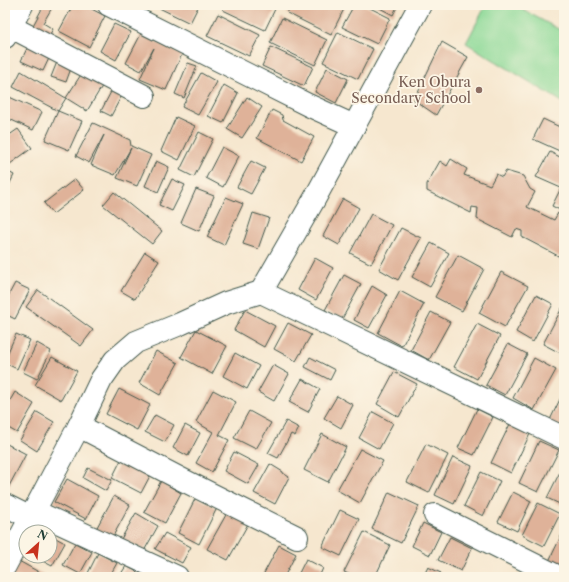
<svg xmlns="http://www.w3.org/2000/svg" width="569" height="582" viewBox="0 0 569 582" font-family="'Libre Caslon Text',serif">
	<rect width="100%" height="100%" fill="#fcf5e5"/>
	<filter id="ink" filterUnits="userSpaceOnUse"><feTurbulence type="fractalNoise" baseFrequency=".025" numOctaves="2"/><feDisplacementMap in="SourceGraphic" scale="8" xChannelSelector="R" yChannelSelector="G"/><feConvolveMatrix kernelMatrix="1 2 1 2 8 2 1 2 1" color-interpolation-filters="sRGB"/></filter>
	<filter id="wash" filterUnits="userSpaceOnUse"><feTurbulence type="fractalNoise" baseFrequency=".012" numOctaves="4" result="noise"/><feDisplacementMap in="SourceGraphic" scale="16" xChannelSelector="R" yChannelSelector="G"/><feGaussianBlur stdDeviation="0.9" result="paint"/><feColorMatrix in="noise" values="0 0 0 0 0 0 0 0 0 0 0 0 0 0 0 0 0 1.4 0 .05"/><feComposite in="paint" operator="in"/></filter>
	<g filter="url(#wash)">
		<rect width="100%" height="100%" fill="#f6e7cf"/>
		<polygon fill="#8cd997" stroke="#568b66" points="486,5 514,5 564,32 564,103 466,43"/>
		<g id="blocks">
			<g fill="#dfb299">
				<polygon points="44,5 53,6 43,23 53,29 45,42 29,33"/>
				<polygon points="73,5 84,5 105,16 89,47 59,31"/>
				<polygon points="153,5 199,5 190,23"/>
				<polygon points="225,5 271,5 276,7 265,30 223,10"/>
				<polygon points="292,5 346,5 331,35 287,13"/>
				<polygon points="354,5 364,5 390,18 377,44 342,27"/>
				<polygon points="374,5 398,5 393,15"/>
				<polygon points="218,14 260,35 249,56 207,36"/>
				<polygon points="282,18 327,40 315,65 270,43"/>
				<polygon points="114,24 131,32 116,60 100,51"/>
				<polygon points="338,32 373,49 358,79 323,62"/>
				<polygon points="141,34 182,54 166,90 140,79 154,48 141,71 126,63"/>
				<polygon points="30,42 52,52 43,71 21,61"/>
				<polygon points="442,42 468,57 436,115 414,100"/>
				<polygon points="271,47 313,67 304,86 262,66"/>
				<polygon points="59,57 73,63 66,82 51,77"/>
				<polygon points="188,63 197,66 184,98 175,94"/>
				<polygon points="327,68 348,79 336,103 315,92"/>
				<polygon points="84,70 104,83 87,111 66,98"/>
				<polygon points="21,71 66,98 58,111 13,87"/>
				<polygon points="201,73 217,82 198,115 182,107"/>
				<polygon points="224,85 238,93 223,123 208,116"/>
				<polygon points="113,88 123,93 111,116 101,111"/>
				<polygon points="5,95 42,112 33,130 5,117"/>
				<polygon points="247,97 262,107 242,138 227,129"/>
				<polygon points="272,110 282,115 283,120 314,137 301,161 257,138"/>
				<polygon points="58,111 82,121 69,150 45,140"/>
				<polygon points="176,117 195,126 179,160 161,151"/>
				<polygon points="543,119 564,129 564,153 533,139"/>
				<polygon points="93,123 130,140 131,146 151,155 137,186 117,178 131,148 115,175 91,165 104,135 89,163 76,156"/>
				<polygon points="18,129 32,148 10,164 5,157 5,138"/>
				<polygon points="199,132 213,139 194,177 180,170"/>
				<polygon points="222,147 239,156 223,187 206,178"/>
				<polygon points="550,152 564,159 564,212 552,206 561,188 536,177"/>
				<polygon points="451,159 467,169 464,175 490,185 496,174 502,177 506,171 523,176 530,189 535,192 527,207 554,220 558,213 564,217 564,259 522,237 522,231 516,229 512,237 477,219 478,208 472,207 471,213 427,191 427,184 440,161 447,166"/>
				<polygon points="156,161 169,167 158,192 145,186"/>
				<polygon points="251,161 265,168 251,194 237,187"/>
				<polygon points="5,170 14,175 5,193"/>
				<polygon points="75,179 84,190 53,214 44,203"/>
				<polygon points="172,179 185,185 172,211 159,205"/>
				<polygon points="196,189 214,196 199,231 181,223"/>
				<polygon points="114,192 162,231 152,244 103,205"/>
				<polygon points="226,197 243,204 224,245 207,237"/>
				<polygon points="343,199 359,208 339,245 323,236"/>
				<polygon points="253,213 269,218 258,249 243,244"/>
				<polygon points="371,214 392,225 371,264 350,253"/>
				<polygon points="401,228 421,238 398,280 379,269"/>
				<polygon points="431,243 449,253 430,287 412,277"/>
				<polygon points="145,252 159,261 135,299 121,291"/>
				<polygon points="458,255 484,269 462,311 435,297"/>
				<polygon points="315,258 333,268 316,300 298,290"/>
				<polygon points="501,272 528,286 505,327 479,313"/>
				<polygon points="344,275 361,284 342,319 325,310"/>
				<polygon points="15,283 30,290 15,319 5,314 5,302"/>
				<polygon points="372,286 387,295 369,328 354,320"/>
				<polygon points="38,290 93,330 81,346 26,307"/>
				<polygon points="400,291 424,304 402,346 378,333"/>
				<polygon points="536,295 553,304 533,342 516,332"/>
				<polygon points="562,308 564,310 564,355 543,344"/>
				<polygon points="245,310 275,326 264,347 234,330"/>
				<polygon points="431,312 450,322 429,360 411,350"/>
				<polygon points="288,323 311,335 296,361 274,349"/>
				<polygon points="477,324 500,336 477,379 454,367"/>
				<polygon points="196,330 227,346 212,374 181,357"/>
				<polygon points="16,334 30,340 17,369 5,363 5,359"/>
				<polygon points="37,343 51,351 37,379 23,372"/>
				<polygon points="508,344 527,354 505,395 486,385"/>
				<polygon points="156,351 178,363 160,395 139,383"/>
				<polygon points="235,353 259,366 247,389 223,376"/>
				<polygon points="52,357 77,371 61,400 35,385"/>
				<polygon points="310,357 335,370 330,380 305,367"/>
				<polygon points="534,358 556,370 534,410 513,398"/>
				<polygon points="273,365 289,374 274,401 258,392"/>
				<polygon points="394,372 417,384 399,417 377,404"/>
				<polygon points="302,379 320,389 308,412 289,402"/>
				<polygon points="119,389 150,405 137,430 106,414"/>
				<polygon points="213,390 236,402 219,435 229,440 212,472 196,463 213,432 196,422"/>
				<polygon points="564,391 564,432 548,424"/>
				<polygon points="15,392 34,404 17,433 5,426 5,409"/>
				<polygon points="337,396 353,405 341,428 324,418"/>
				<polygon points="477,409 493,417 474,455 458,448"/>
				<polygon points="249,411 271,423 256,449 234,438"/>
				<polygon points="37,412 54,422 37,451 20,440"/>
				<polygon points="373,412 393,423 379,449 359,438"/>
				<polygon points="155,415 174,425 165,442 145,432"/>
				<polygon points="286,421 299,428 295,436 291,434 278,458 268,453"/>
				<polygon points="510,424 530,434 511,473 491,463"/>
				<polygon points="185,425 200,433 188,456 173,448"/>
				<polygon points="322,434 346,447 328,482 304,470"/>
				<polygon points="539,441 559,450 538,492 519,483"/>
				<polygon points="5,443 26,454 8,488 5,486"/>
				<polygon points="426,444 448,455 429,493 407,482"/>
				<polygon points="360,449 383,461 360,503 337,490"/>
				<polygon points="234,452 259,465 248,484 224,471"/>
				<polygon points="453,457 472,466 454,504 435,495"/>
				<polygon points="122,458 151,474 141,493 112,478"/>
				<polygon points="270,464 283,472 283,473 289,477 275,504 254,493"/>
				<polygon points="564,464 564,506 547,498"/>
				<polygon points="88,468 112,480 106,491 83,478"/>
				<polygon points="481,472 500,481 483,516 464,506"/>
				<polygon points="67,479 98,496 86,519 54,502"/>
				<polygon points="161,481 181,493 165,523 144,512"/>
				<polygon points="389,492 419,506 401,543 372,529"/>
				<polygon points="513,492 531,501 517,531 498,522"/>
				<polygon points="114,496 130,505 112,538 96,529"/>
				<polygon points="196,497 217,508 199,544 178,533"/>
				<polygon points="538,503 560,514 544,546 522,535"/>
				<polygon points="340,510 359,519 341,556 322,547"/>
				<polygon points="136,513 158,526 144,551 121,539"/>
				<polygon points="227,513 248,524 228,560 207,549"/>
				<polygon points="423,523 441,532 430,555 412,546"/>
				<polygon points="564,530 564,569 549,561"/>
				<polygon points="364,532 390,545 375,577 355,577 344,572"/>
				<polygon points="165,533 191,547 182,563 155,549"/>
				<polygon points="50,535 65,543 52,566 33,556 50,556"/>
				<polygon points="450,537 472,548 461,571 438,560"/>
				<polygon points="75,543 92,552 80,574 63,565"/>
				<polygon points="279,545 296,554 284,577 262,577"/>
				<polygon points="98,553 117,563 109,577 86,577"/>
				<polygon points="306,559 323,568 319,577 297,577"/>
				<polygon points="17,560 46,576 45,577 8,577"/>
				<polygon points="126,566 147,577 119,577"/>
				<polygon points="428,567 441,573 439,577 423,577"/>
			</g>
		</g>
	</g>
	<g filter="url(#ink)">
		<use href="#blocks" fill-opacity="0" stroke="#3f564b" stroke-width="1"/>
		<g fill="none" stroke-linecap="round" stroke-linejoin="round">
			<defs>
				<g id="minor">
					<polyline points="109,5 308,105 354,126"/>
					<polyline points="5,21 17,30 144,96"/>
					<polyline points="5,37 22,5"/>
					<polyline points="261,292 315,198 420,5"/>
					<polyline points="79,426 179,478 297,537"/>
					<polyline points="5,505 31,518"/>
					<polyline points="34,511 177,577"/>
					<polyline points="435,515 559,577"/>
					<polyline points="5,566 79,426 101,380 115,360 136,342 180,324 226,303 261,292 564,438"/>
				</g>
			</defs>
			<use href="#minor" stroke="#3f564b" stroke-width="24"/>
			<use href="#minor" stroke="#fff" stroke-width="22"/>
		</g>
	</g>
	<circle fill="#8d6e63" stroke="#fcf5e5" stroke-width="1.5" cx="479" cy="90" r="4"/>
	<g text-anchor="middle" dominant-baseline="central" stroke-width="3.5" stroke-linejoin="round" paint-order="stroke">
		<g font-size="14" fill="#785e54" stroke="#fcf5e5" text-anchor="end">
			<text x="471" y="82">Ken Obura<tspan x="471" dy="16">Secondary School</tspan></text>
		</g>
	</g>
	<rect width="569" height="582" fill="none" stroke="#fcf5e5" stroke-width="20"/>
	<g transform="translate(38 544) rotate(27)"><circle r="19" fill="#fcf5e5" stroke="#a4ab9e"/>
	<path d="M0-3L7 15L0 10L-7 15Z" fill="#c8321e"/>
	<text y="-6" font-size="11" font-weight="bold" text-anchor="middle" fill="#1f3d34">N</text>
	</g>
</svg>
